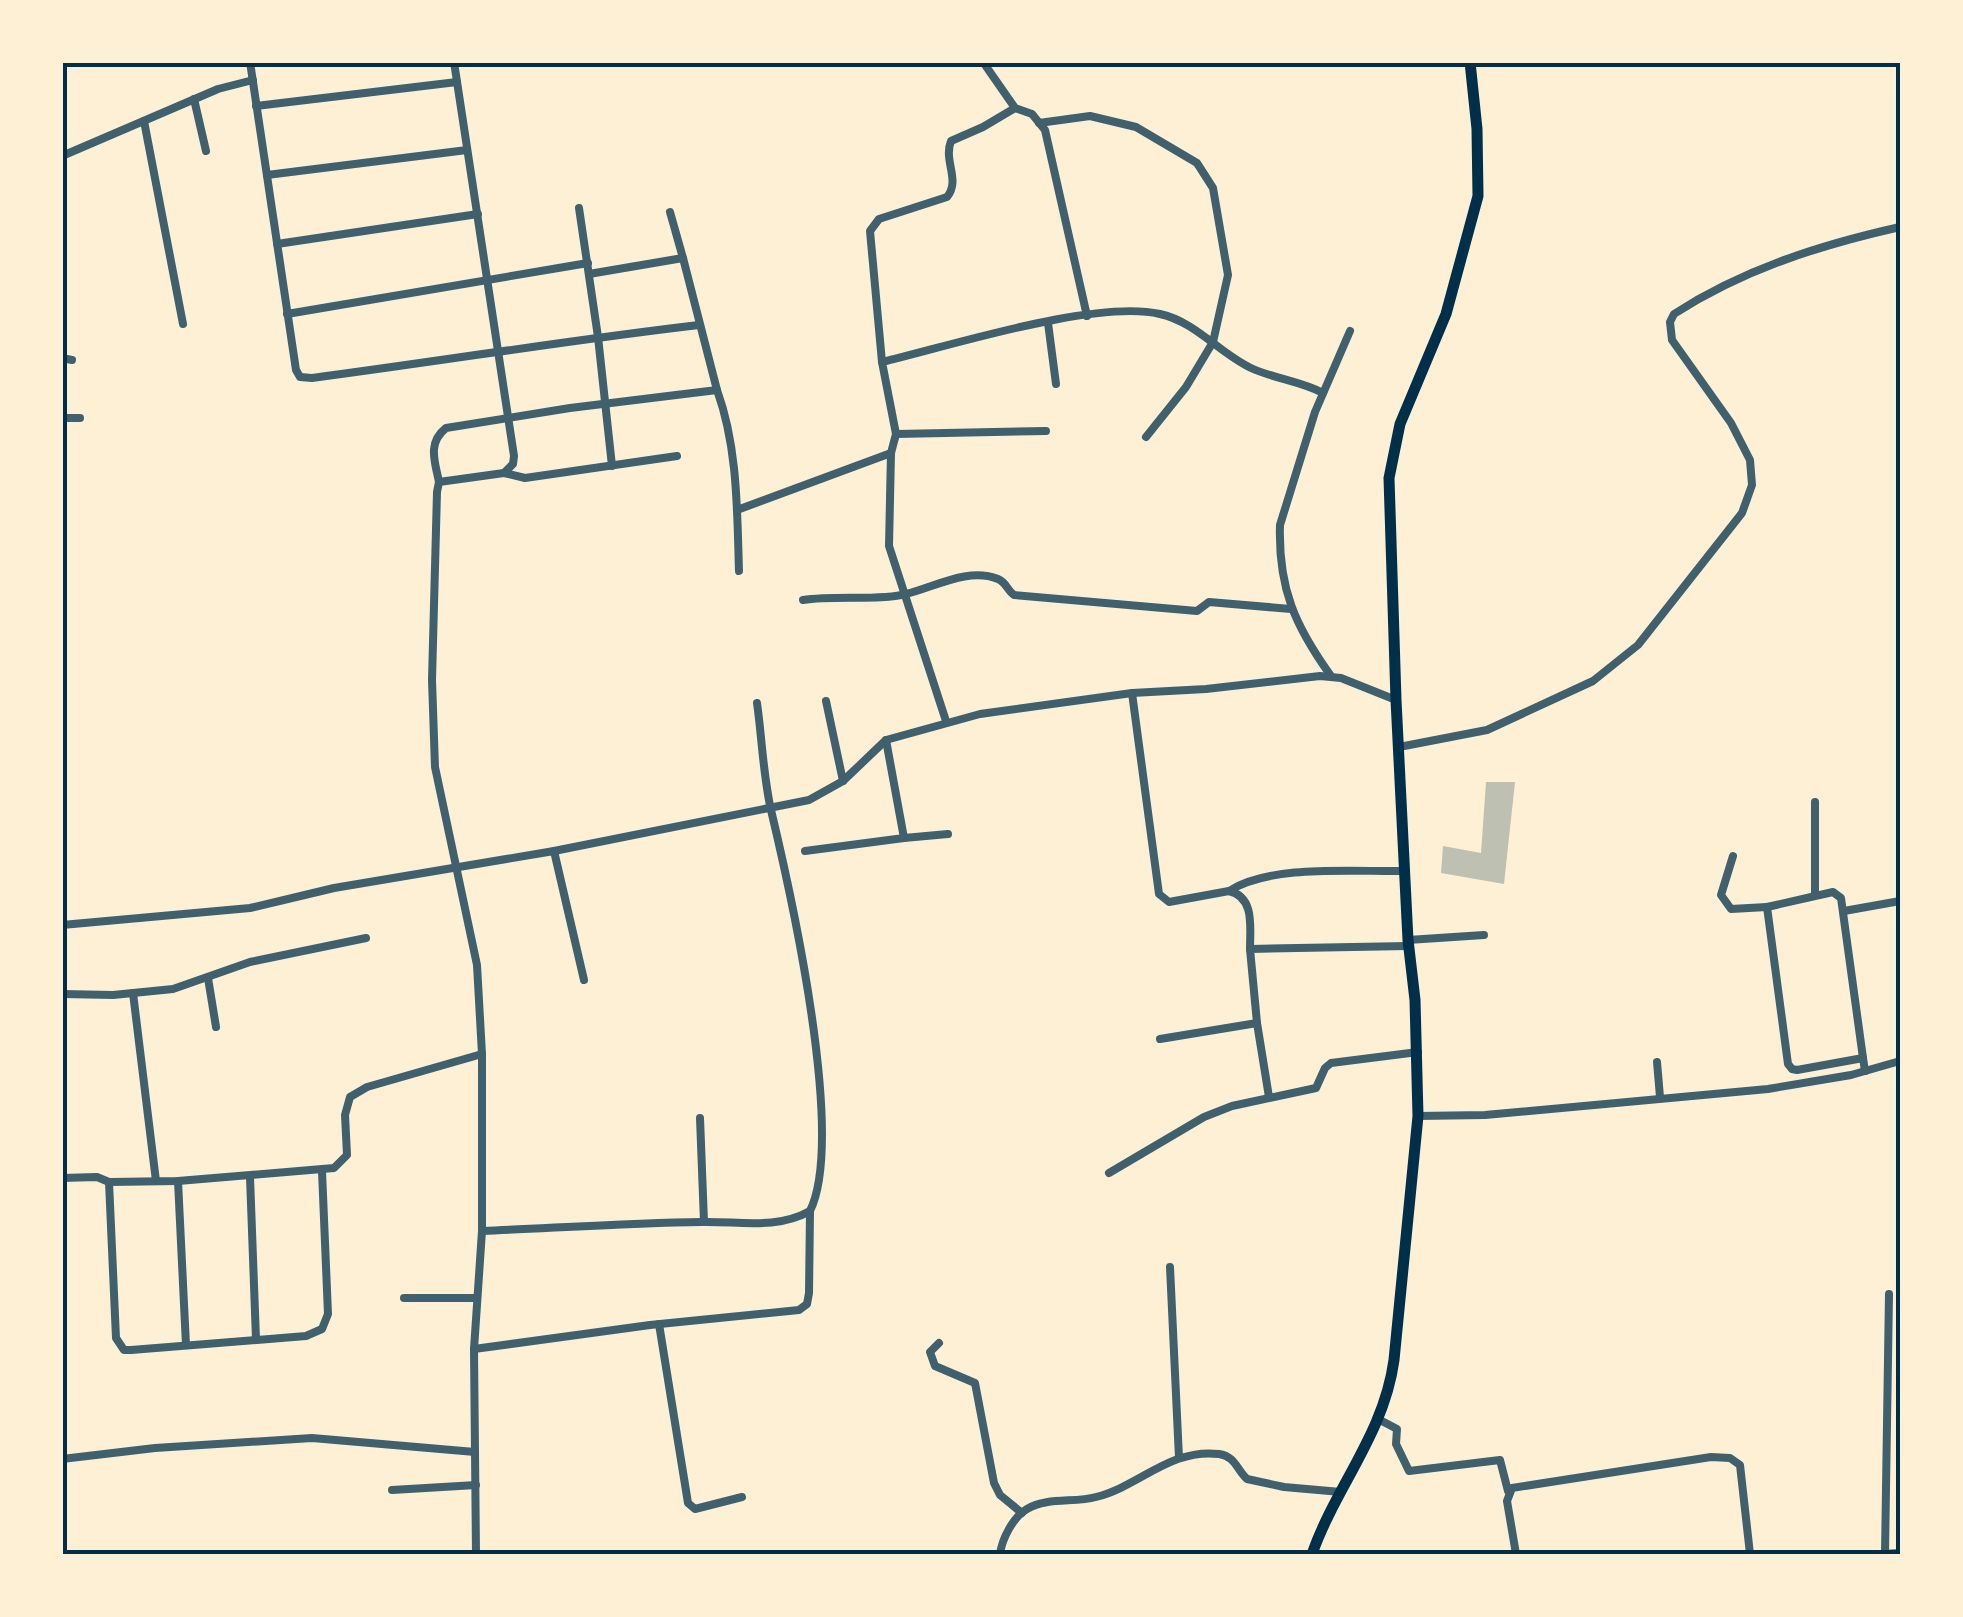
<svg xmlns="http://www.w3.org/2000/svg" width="1963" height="1617" viewBox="0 0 1963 1617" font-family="Rubik,sans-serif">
	<rect width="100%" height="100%" fill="#fdf0d5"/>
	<polygon fill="#bec0b2" points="1486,782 1515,782 1504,884 1441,873 1443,846 1481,853"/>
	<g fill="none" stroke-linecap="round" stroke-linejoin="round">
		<g stroke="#3f606c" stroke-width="8">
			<path d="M 250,62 L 296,370 L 300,377 L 312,378 C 441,361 570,340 699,325"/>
			<polyline points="454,62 514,456 513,464 504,473 439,482 437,492 432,680 435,767 477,965 482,1054 482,1231 474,1349 476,1554"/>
			<polyline points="983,62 1015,108 1032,114 1045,130 1087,316"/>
			<polyline points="194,99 206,151"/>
			<polyline points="256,106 457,82"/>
			<polyline points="144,121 183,324"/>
			<polyline points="1039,123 1090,116 1136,127 1197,163 1213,188 1228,275 1213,342 1186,387 1146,437"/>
			<polyline points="62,156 218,89 253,80"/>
			<polyline points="267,175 467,150"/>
			<polyline points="579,208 598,337 612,466"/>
			<polyline points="670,212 683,258"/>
			<polyline points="277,244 478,214"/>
			<polyline points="287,314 588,263"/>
			<polyline points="1048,323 1056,384"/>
			<polyline points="62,358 72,360"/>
			<path d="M 882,362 L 870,231 L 879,219 L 947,197 C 961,180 943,161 951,141 L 983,127 L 1015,108"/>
			<path d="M 717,390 C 738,448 737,511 739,571"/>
			<polyline points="62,418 80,418"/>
			<polyline points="896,434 1046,431"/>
			<polyline points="504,473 525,478 677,456"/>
			<path d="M 439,482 C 435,462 427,443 446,428 L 570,408 L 717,390 L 683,258 L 589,274"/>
			<polyline points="737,510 891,453"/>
			<path d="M 803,600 C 835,595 880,601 906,594 C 935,587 968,567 998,579 C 1006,582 1007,590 1014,595 L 1197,611 L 1209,602 L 1291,609"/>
			<path d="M 1331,676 C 1295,626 1278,588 1280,525 L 1315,412 L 1350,331"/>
			<path d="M 1132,693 L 1159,894 L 1169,902 L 1229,891 C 1255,897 1250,927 1250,949"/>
			<polyline points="826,701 843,781"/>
			<path d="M 946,721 L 889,546 L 891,453 L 896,434 L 882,362 C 950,346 1096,299 1160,314 C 1196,322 1219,353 1251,368 C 1275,379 1300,381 1323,393"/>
			<path d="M 1399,747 L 1487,730 L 1593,681 L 1638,645 L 1742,513 L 1752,485 L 1750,460 L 1731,423 L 1672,340 L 1670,322 L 1674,314 C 1744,269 1820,245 1900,227"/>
			<polyline points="1815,802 1815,895"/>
			<polyline points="904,838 948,834"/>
			<polyline points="554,851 584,980"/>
			<polyline points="805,851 904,838 886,740"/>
			<polyline points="1733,856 1721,895 1731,909 1767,907 1788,1064 1792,1069 1797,1070 1863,1058 1865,1071"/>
			<path d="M 1229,891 C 1271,864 1354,872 1404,871"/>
			<polyline points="1767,907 1833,892 1841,898 1863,1058"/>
			<polyline points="1844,911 1900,901"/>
			<polyline points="62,925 250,908 334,888 554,851 809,800 843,781 886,740 980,714 1132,693 1206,689 1320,676 1341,678 1396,700"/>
			<polyline points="1408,940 1484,935"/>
			<polyline points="208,978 216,1027"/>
			<polyline points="133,993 156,1181"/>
			<polyline points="62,994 113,995 173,989 250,962 366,938"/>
			<polyline points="1257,1023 1269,1097"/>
			<polyline points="1160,1039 1257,1023 1250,949 1408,946"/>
			<polyline points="1657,1062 1660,1097"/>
			<polyline points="1418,1116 1485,1115 1768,1089 1851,1075 1900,1061"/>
			<polyline points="700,1118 704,1222"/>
			<polyline points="1109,1173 1204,1117 1232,1106 1316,1088 1325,1068 1331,1063 1418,1052"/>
			<polyline points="250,1177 256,1339"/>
			<polyline points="62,1178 97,1177 109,1182 178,1181 334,1168 347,1155 345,1115 350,1097 367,1087 482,1054"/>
			<polyline points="178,1181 186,1345"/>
			<polyline points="109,1182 116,1338 124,1350 131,1350 306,1336 322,1329 328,1314 322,1171"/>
			<path d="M 482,1231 C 555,1228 629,1223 702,1222 C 739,1221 776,1230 810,1211 C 846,1137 791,894 771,810 C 763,775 762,738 757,703"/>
			<polyline points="1170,1267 1179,1458"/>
			<polyline points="404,1298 476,1298"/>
			<polyline points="659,1324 688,1503 695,1509 742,1497"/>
			<polyline points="939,1343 930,1352 935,1366 975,1383 994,1483 1000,1495 1022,1513"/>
			<polyline points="474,1349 650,1325 799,1310 807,1304 809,1293 810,1211"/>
			<polyline points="1380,1420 1397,1429 1396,1444 1409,1471 1500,1460 1508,1491"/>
			<polyline points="62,1459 155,1448 312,1438 475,1452"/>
			<polyline points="392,1490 476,1485"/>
			<path d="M 1000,1554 C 1002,1539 1013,1517 1027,1509 C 1047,1497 1074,1503 1096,1497 C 1140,1486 1170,1448 1219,1454 C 1235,1456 1237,1470 1247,1479 L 1284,1487 L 1341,1492"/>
			<polyline points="1516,1554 1507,1501 1512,1488 1711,1457 1730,1458 1740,1465 1750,1554"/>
			<polyline points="1882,1554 1900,1553"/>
			<polyline points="1885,1554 1889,1294"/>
		</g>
		<path stroke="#003049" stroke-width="11" d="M 1312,1554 C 1336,1486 1384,1434 1394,1360 L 1418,1116 L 1415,1000 L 1408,940 L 1396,700 L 1389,478 L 1400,424 L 1446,314 L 1478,196 L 1477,129 L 1470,62"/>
	</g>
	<rect width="1963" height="1617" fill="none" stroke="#fdf0d5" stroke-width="130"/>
	<rect x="65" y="65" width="1833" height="1487" fill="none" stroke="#003049" stroke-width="4"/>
</svg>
